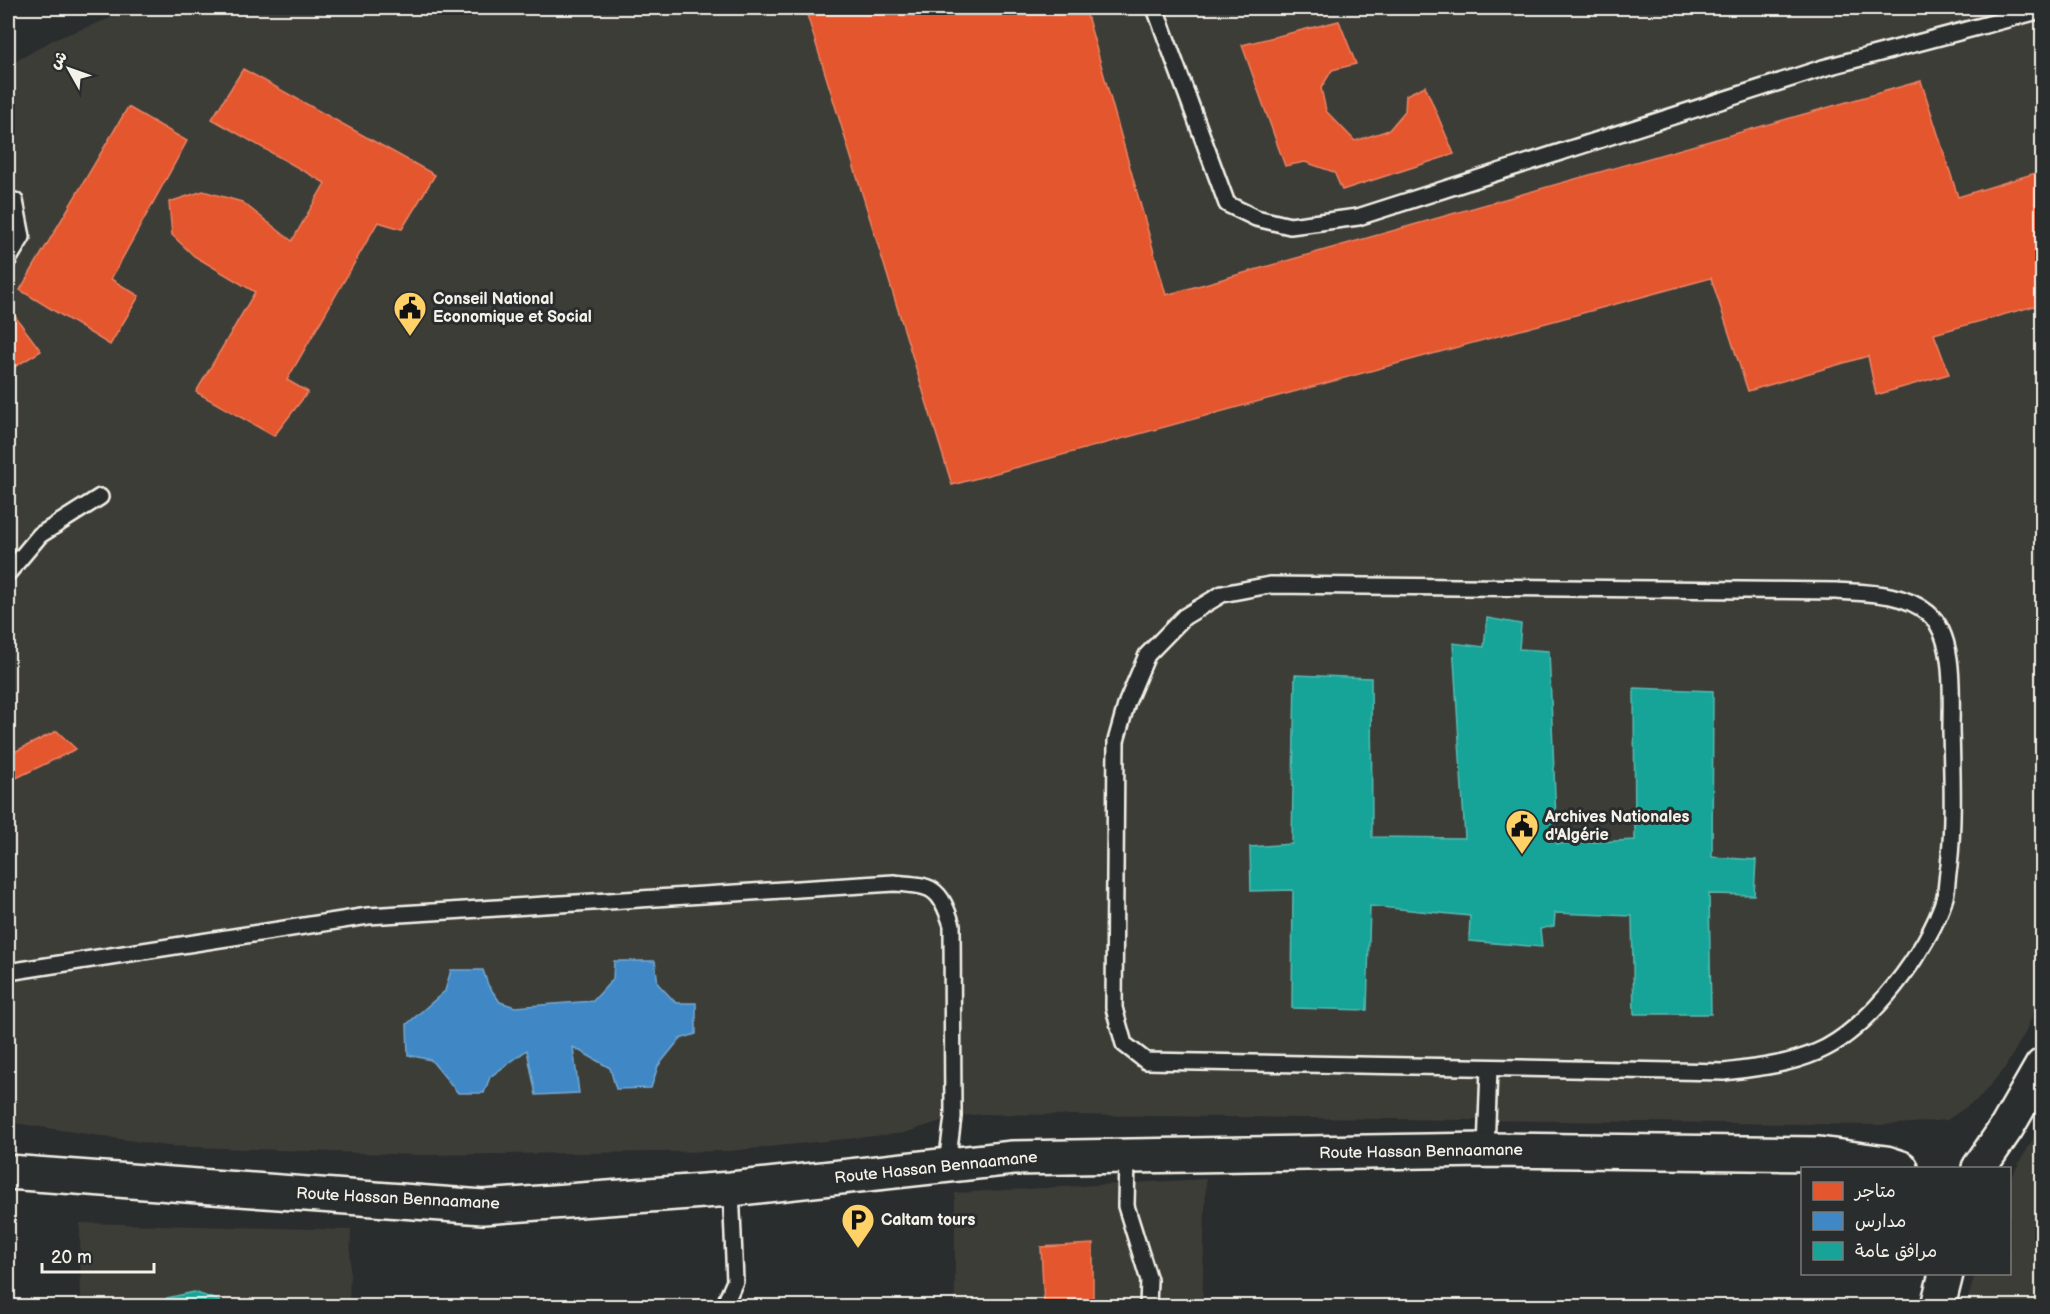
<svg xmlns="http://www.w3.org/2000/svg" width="2050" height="1314" viewBox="0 0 2050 1314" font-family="'Balsamiq Sans','Playpen Sans Arabic',sans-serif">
	<rect width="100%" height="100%" fill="#2a2d2e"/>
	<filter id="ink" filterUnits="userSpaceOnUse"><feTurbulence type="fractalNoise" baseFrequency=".0167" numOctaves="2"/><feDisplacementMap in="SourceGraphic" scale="12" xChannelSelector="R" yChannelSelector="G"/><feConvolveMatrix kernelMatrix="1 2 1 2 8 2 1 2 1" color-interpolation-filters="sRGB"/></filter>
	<g filter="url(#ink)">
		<g fill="#3e3d39">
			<polygon points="137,8 2042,8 2042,992 2025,1033 2004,1069 1978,1099 1947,1120 1884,1125 982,1114 953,1117 904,1133 729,1151 418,1155 167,1146 8,1122 8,66 53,40"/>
			<polygon points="2042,1124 2042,1306 1966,1306 1975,1274 2010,1274 2010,1179"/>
			<polygon points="1206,1179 1202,1306 955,1306 955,1193"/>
			<polygon points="80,1223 351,1230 349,1306 81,1306"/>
		</g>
		<g fill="#e4572e" stroke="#e98566" stroke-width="1.5">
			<polygon points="805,8 1085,8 1166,295 1921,81 1958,197 2042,171 2042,304 1934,334 1949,374 1876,395 1868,356 1748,391 1711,278 952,485"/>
			<polygon points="1339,21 1356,64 1332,70 1321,88 1326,111 1355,141 1389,130 1405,111 1406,95 1425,86 1454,154 1342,190 1334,172 1305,162 1285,166 1242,45"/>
			<polygon points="243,69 435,175 402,229 378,222 287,380 308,392 274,436 196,392 255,292 194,256 172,235 169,202 203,191 242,202 292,241 325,183 212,119"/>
			<polygon points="128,107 187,141 111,279 139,296 110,345 20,290"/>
			<polygon points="8,307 41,351 8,371"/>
			<polygon points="57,731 76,749 8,782 8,755"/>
			<polygon points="1093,1244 1093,1306 1044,1306 1041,1247"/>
		</g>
		<polygon fill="#3f88c5" stroke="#75a8d0" stroke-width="1.5" points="614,961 655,961 658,984 676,1003 696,1003 696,1034 680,1039 658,1066 651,1088 616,1089 610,1068 573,1047 579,1093 536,1095 527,1050 490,1077 484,1093 458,1093 431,1060 408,1055 407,1024 445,991 451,970 483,970 488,985 500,1002 515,1007 593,1001 613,979"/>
		<g fill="#17a398" stroke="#59bab0" stroke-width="1.5">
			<polygon points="1487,618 1521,624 1519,649 1549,651 1557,844 1635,840 1634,688 1713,691 1712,857 1756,860 1754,895 1709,894 1711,1014 1634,1014 1632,916 1555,913 1554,926 1540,929 1542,947 1469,941 1470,916 1370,906 1367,1010 1292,1008 1293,890 1251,891 1250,847 1292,844 1295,675 1371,678 1372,837 1465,838 1453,643 1484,647"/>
			<polygon points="194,1292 219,1301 223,1306 157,1306 167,1298"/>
		</g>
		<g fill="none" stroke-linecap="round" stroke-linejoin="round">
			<defs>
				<g id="service">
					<polyline points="1155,8 1227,204 1256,218 1290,226 1358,217 1823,68 2042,10"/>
					<polyline points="8,260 22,237 15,201"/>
					<polyline points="8,573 40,535 100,497"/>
					<path d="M 1270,585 L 1836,591 C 1867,593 1903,592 1928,613 C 1956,636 1951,695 1951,729 C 1952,775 1954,820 1949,866 C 1947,876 1947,888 1945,897 C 1929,950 1868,1031 1817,1052 C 1787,1065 1756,1068 1724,1072 L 1146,1061 L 1124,1044 L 1114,1008 L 1116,741 L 1127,702 L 1147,655 L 1184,617 L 1222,594 Z"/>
					<path d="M 8,972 L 368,916 L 894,883 C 933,886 939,886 952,925 L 953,1117 L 947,1164"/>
					<polyline points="1486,1150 1489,1068"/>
					<polyline points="1127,1156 1126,1206 1149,1280 1148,1306"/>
					<polyline points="724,1306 735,1281 731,1189"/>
				</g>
				<polyline id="tertiary" points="1979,1168 2007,1127 2042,1066"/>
				<g id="secondary">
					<polyline points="8,1172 483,1207 731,1189 1013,1158 1486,1150 1819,1154 1886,1163 1901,1168"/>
					<polyline points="1938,1306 1946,1274"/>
				</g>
			</defs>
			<use href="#service" stroke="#f4f1e8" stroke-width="20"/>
			<use href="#tertiary" stroke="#f4f1e8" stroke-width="38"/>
			<use href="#secondary" stroke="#f4f1e8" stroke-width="38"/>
			<use href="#service" stroke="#2a2d2e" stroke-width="15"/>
			<use href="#tertiary" stroke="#2a2d2e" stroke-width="33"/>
			<use href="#secondary" stroke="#2a2d2e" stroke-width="33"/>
		</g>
	</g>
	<defs>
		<symbol id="civic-pin" viewBox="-11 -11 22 30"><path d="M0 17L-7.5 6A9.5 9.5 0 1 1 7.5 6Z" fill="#ffd166" stroke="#2a2d2e"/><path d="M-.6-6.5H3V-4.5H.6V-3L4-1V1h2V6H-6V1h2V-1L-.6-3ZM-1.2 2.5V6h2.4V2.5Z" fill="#111"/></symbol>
		<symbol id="parking-pin" viewBox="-11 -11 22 30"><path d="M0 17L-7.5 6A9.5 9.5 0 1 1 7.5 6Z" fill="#ffd166" stroke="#2a2d2e"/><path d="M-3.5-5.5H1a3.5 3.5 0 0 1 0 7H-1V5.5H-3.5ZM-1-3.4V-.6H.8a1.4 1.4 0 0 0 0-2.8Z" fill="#111"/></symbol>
	</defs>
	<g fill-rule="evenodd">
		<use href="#civic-pin" x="391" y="289" width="38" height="52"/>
		<use href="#civic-pin" x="1503" y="807" width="38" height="52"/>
		<use href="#parking-pin" x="839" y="1201" width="38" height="52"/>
	</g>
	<g text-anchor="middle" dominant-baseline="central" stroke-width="6" stroke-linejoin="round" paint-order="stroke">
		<g font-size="16" font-weight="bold" fill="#f4f1e8" stroke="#2a2d2e" text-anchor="start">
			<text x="433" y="299">Conseil National<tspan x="433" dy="18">Economique et Social</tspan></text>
			<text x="1545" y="817">Archives Nationales<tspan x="1545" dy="18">d'Algérie</tspan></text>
			<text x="881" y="1220">Caltam tours</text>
		</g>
		<g font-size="16" fill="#f4f1e8" stroke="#2a2d2e">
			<text transform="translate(1421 1152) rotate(-1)">Route Hassan Bennaamane</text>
			<text transform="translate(936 1168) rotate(-6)">Route Hassan Bennaamane</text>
			<text transform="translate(398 1199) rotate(3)">Route Hassan Bennaamane</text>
		</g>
	</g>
	<rect width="2050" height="1314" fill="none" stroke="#2a2d2e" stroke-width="30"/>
	<rect x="15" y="15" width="2020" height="1284" fill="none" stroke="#f4f1e8" stroke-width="2" filter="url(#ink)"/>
	<rect x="1801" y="1167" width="210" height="108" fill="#2a2d2e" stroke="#7b7b78" stroke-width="1.5"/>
	<rect x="1813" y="1182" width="30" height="18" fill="#e4572e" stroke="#7b7b78" stroke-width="1.5"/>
	<text x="1855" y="1197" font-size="18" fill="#f4f1e8">متاجر</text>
	<rect x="1813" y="1212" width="30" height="18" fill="#3f88c5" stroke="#7b7b78" stroke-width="1.5"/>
	<text x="1855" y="1227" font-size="18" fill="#f4f1e8">مدارس</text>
	<rect x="1813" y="1242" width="30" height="18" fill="#17a398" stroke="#7b7b78" stroke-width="1.5"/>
	<text x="1855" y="1257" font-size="18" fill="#f4f1e8">مرافق عامة</text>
	<g transform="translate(69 69) rotate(310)" stroke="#2a2d2e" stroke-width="4.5" paint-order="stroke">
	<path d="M0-4.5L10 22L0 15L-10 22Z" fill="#f4f1e8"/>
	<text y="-9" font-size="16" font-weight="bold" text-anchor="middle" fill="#f4f1e8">ش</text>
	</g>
	<path d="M42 1263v9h112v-9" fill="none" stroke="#f4f1e8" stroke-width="3"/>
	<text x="51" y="1263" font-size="18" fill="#f4f1e8" stroke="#2a2d2e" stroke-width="4.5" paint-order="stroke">20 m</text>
</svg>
